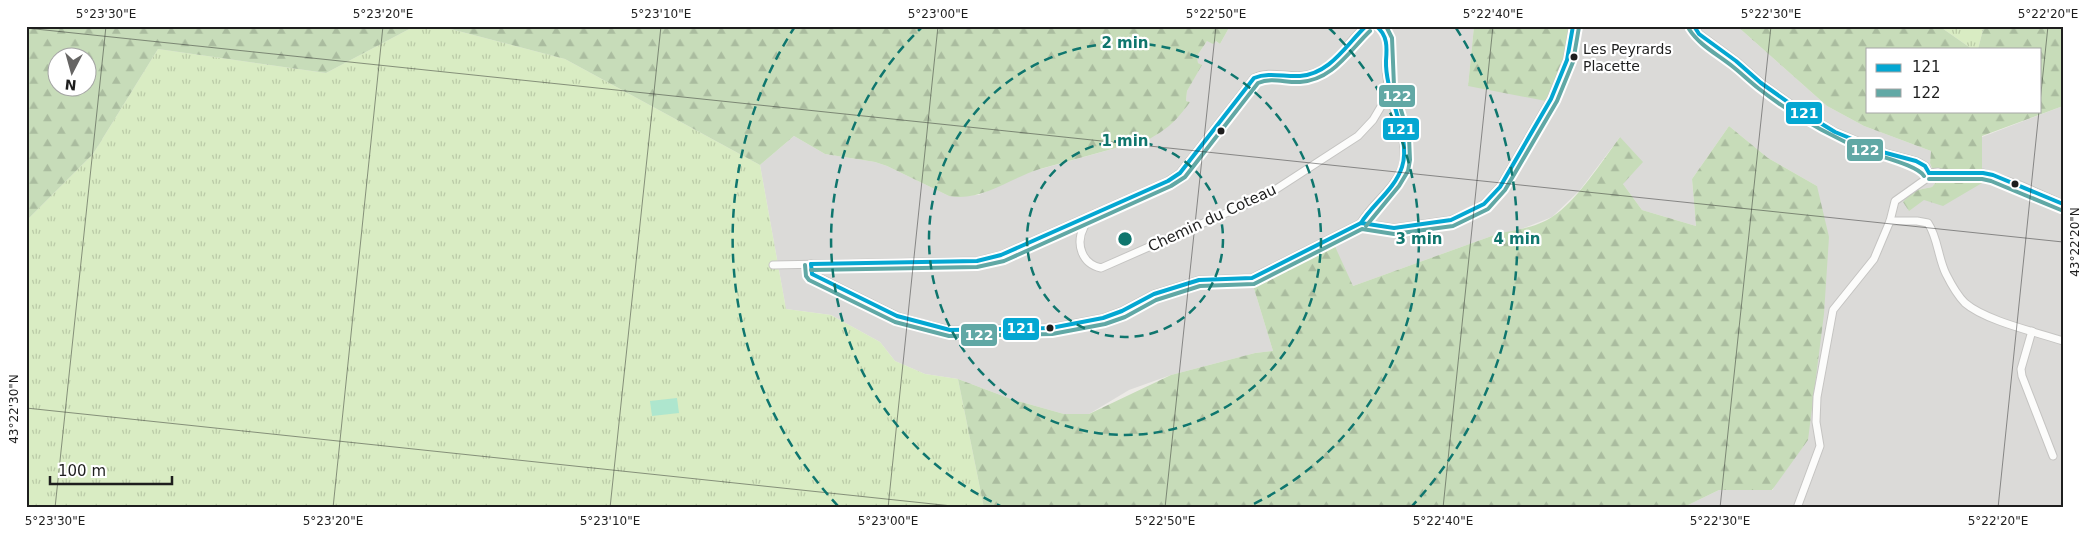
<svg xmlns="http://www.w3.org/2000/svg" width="2089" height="534" viewBox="0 0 2089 534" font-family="'DejaVu Sans',sans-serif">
	<defs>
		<pattern id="grass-tufts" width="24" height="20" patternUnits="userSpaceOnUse" patternTransform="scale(1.25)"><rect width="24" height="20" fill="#d9ecc3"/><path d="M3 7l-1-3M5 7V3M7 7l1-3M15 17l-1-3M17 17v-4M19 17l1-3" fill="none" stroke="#bacaa7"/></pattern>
		<pattern id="forest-firs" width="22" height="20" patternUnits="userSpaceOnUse" patternTransform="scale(1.25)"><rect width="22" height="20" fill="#c7dcb9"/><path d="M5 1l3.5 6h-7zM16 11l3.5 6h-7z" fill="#aabc9f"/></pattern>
	</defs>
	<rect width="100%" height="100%" fill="#eceae6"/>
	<polygon fill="#dbdad8" points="1230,26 1474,26 1468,86 1570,26 1737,26 1827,106 1864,126 1931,151 1930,163 1937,181 1932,187 1913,191 1924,200 1982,137 2063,106 2063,508 1682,508 1719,490 1773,490 1817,186 1768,158 1729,126 1692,179 1696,226 1642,210 1623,184 1620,137 1580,190 1552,217 1516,231 1500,233 1353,286 1252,282 1273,351 1255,353 1171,375 1129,390 1089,414 1064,414 1011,399 958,379 925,374 895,361 880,342 831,315 786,309 760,165 794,136 825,154 875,162 887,166 949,196 979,195 1023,174 1141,141 1189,102 1186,101 1187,91 1201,65 1198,63 1197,56 1207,41 1216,41 1220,44"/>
	<g fill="url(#grass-tufts)">
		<polygon points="415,26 439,26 565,59 760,165 786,309 831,315 880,342 895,361 925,374 958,379 984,508 26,508 26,221 93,154 158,49 326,73"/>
		<polygon points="1939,26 1984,26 1978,49 1972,49"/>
	</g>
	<g fill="url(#forest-firs)" fill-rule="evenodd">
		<path d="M 26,26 L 415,26 L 326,73 L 158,49 L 93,154 L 26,221 ZM 58,58 L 88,58 L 88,88 L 58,88 Z"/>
		<path d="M 439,26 L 1230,26 L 1220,44 L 1216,41 L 1213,44 L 1207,41 L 1197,56 L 1198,63 L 1202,65 L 1187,91 L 1186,101 L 1190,102 C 1174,124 1166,130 1142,143 L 1141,141 L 1040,169 C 1010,178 981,202 949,196 L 887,166 L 875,162 L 825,154 L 794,136 L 760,165 L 565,59 Z"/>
		<polygon points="1474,26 1570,26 1562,66 1546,101 1468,86"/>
		<polygon points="1737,26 1939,26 1972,49 1868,49 1868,111 2040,111 2040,49 1978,49 1984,26 2063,26 2063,106 1982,136 1982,183 1943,206 1924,200 1909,211 1903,202 1913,191 1932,187 1937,181 1930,163 1931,151 1864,126 1827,106"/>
		<path d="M 1729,126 L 1768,158 L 1817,186 L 1829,237 L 1824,314 L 1808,440 L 1772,490 L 1719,490 L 1682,508 L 984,508 L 958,379 L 1011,399 L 1064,414 L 1089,414 L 1171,375 L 1255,353 L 1273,351 L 1252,282 L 1333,242 L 1353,286 L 1500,233 C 1515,231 1539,226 1552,217 C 1577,201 1602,161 1620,137 L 1643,162 L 1623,184 L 1642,210 L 1696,226 L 1692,179 Z"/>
	</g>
	<polygon fill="#aee6ce" points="677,398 679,413 652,416 650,401"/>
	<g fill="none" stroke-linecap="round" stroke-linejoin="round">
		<polyline stroke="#c3c1be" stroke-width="7" stroke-dasharray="7 3.5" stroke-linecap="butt" points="1938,172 1983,173"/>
		<defs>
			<g id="minor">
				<polyline points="1694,26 1699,34 1736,61 1761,83 1799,110 1835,132 1886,153 1916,161 1925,166 1929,173"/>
				<polyline points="1929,173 1938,172"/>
				<polyline points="1983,173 2020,185 2063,204"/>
				<path d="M 1094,214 C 1090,218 1086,223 1084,227 C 1075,244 1082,264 1101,268 L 1267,195 L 1358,136 L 1373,120 L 1389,93"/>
				<path d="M 1890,221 L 1917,221 L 1928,223 C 1938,238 1938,258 1946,274 C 1951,284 1957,295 1965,303 C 1986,321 2036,332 2063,341"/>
				<path d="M 1361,223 C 1372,203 1394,190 1402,168 C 1411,146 1392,110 1388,87 C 1388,80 1386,74 1386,68 C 1386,53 1391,34 1376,26"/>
				<polyline points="811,264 812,274 897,316 924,324 950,330 1051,328 1103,318 1122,311 1154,294 1199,280 1252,278 1361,223 1394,228 1451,220 1470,212 1484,204 1500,187 1551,99 1567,60 1573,26"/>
				<path d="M 773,265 L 977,261 L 1001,255 L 1168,181 L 1180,173 L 1254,78 C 1270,69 1290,79 1307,75 C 1336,69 1345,44 1366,26"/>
				<polyline points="2032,331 2021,369 2022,376 2053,456"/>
				<polyline points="1797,508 1820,446 1816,422 1817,397 1833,310 1874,259 1890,221 1895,201 1926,179 1929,173"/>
			</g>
		</defs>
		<use href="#minor" stroke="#c5c4c2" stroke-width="9"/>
		<use href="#minor" stroke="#fcfcfb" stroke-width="7"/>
		<defs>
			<g id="bus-1">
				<polyline points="1694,26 1699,34 1736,61 1761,83 1799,110 1835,132 1886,153 1916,161 1925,166 1929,173"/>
				<polyline points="1929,173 1983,173 1993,175 2063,204"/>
				<path d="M 1361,223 C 1373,204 1395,189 1402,167 C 1412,137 1385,95 1386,61 C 1387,48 1388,35 1376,26"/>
				<polyline points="811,264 812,274 897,316 950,330 1051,328 1103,318 1122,311 1154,294 1199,280 1252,278 1361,223 1394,228 1451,220 1484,204 1500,187 1551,99 1567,60 1573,26"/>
				<path d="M 811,264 L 977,261 L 1001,255 L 1168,181 L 1180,173 L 1254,78 C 1269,72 1284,77 1300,76 C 1330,74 1346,45 1366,26"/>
			</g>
			<g id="bus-2">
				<path d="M 1689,29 C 1699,45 1717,54 1732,66 C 1741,73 1749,81 1758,88 C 1791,114 1827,135 1866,151 C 1880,157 1917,165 1924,176"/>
				<polyline points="1929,179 1982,179 1991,181 2061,210"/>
				<polyline points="1366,226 1399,186 1408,171 1410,160 1409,137 1394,86 1392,38 1386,26"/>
				<polyline points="805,265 806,276 809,280 895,322 949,336 1052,334 1105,324 1125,317 1156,300 1200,286 1254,284 1362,229 1394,234 1453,226 1488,209 1505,190 1557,101 1573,62 1579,27"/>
				<path d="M 811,270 L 977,267 L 1004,261 L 1171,186 L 1185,177 L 1258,83 C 1272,77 1286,83 1300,82 C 1333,80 1349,51 1370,31"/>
			</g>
		</defs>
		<use href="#bus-1" stroke="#fff" stroke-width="8"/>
		<use href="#bus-2" stroke="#fff" stroke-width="8"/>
		<use href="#bus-1" stroke="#04a7d2" stroke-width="4"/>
		<use href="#bus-2" stroke="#61a8a5" stroke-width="4"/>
	</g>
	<path fill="none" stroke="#1e1e1e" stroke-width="1" stroke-opacity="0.45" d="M 26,28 L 2063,242M 2040,102 L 2048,26M 26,408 L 971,508M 55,508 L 106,26M 333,508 L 383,26M 610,508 L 661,26M 888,508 L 938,26M 1165,508 L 1216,26M 1443,508 L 1493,26M 1720,508 L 1771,26M 1998,508 L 2039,111"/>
	<g fill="none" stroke="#0f766e" stroke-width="2.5" stroke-dasharray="9 6">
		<circle cx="1125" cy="239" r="98"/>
		<circle cx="1125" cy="239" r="196"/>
		<path d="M1005 508A294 294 0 0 1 921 28M1329 28A294 294 0 0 1 1245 508"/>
		<path d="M838 506A392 392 0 0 1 794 28M1456 28A392 392 0 0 1 1412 506"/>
	</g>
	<g fill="#1e1e1e" stroke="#fff" stroke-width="2">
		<circle cx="1574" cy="57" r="4.5"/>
		<circle cx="1221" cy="131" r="4.5"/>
		<circle cx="2015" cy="184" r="4.5"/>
		<circle cx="1050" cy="328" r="4.5"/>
	</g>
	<g text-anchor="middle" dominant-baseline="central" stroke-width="4.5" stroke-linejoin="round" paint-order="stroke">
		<g font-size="14" fill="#1e1e1e" stroke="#fff" text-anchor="start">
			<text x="1583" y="49">Les Peyrards<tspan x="1583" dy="17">Placette</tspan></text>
		</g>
		<g font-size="15" fill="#1e1e1e" stroke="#fff">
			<text transform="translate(1212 218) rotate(-25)">Chemin du Coteau</text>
		</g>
	</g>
	<circle cx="1125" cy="239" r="8" fill="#0f766e" stroke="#fff" stroke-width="2.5"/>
	<g font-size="15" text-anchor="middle" font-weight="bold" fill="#0f766e" stroke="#fff" stroke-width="4.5" stroke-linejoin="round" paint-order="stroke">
		<text x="1125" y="48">2 min</text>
		<text x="1125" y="146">1 min</text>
		<text x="1419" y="244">3 min</text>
		<text x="1517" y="244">4 min</text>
	</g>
	<g stroke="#fff" stroke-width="2">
		<rect x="1378" y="84" width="38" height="24" rx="5" fill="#61a8a5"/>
		<rect x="1785" y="101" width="38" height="24" rx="5" fill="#04a7d2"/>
		<rect x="1382" y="117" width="38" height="24" rx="5" fill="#04a7d2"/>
		<rect x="1846" y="138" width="38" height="24" rx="5" fill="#61a8a5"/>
		<rect x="1002" y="317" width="38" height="24" rx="5" fill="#04a7d2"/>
		<rect x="960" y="323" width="38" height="24" rx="5" fill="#61a8a5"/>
	</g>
	<g font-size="14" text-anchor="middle" font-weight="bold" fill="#fff">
		<text x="1397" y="101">122</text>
		<text x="1804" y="118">121</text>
		<text x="1401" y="134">121</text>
		<text x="1865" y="155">122</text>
		<text x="1021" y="333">121</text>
		<text x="979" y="340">122</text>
	</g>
	<rect width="2089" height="534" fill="none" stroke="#ffffff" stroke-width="55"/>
	<rect x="1866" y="48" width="175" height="65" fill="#ffffff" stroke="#a5a5a5"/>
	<rect x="1876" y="64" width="25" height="8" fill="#04a7d2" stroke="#a5a5a5"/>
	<text x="1912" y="72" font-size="15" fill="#1e1e1e">121</text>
	<rect x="1876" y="89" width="25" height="8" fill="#61a8a5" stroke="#a5a5a5"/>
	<text x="1912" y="98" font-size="15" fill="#1e1e1e">122</text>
	<g transform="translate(72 72) rotate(186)"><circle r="24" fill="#ffffff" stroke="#a5a5a5"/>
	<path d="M0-4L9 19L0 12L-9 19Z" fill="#666564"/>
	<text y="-8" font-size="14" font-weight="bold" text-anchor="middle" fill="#1e1e1e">N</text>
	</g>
	<path d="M50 476v8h122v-8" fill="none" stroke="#1e1e1e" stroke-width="2.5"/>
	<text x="58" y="476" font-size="15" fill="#1e1e1e" stroke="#ffffff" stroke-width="4" paint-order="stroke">100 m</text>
	<rect x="28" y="28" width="2034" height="478" fill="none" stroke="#1e1e1e" stroke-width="2"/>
	<g font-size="12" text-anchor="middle" fill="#1e1e1e">
		<text x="106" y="18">5°23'30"E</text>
		<text x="383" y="18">5°23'20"E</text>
		<text x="661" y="18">5°23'10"E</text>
		<text x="938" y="18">5°23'00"E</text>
		<text x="1216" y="18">5°22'50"E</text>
		<text x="1493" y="18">5°22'40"E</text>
		<text x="1771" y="18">5°22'30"E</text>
		<text x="2048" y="18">5°22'20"E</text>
		<text transform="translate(2075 242) rotate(-90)" y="4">43°22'20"N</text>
		<text transform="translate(14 409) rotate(-90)" y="4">43°22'30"N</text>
		<text x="55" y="525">5°23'30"E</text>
		<text x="333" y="525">5°23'20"E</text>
		<text x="610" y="525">5°23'10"E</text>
		<text x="888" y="525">5°23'00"E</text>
		<text x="1165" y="525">5°22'50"E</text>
		<text x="1443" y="525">5°22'40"E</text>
		<text x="1720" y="525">5°22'30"E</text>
		<text x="1998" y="525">5°22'20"E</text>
	</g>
</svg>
